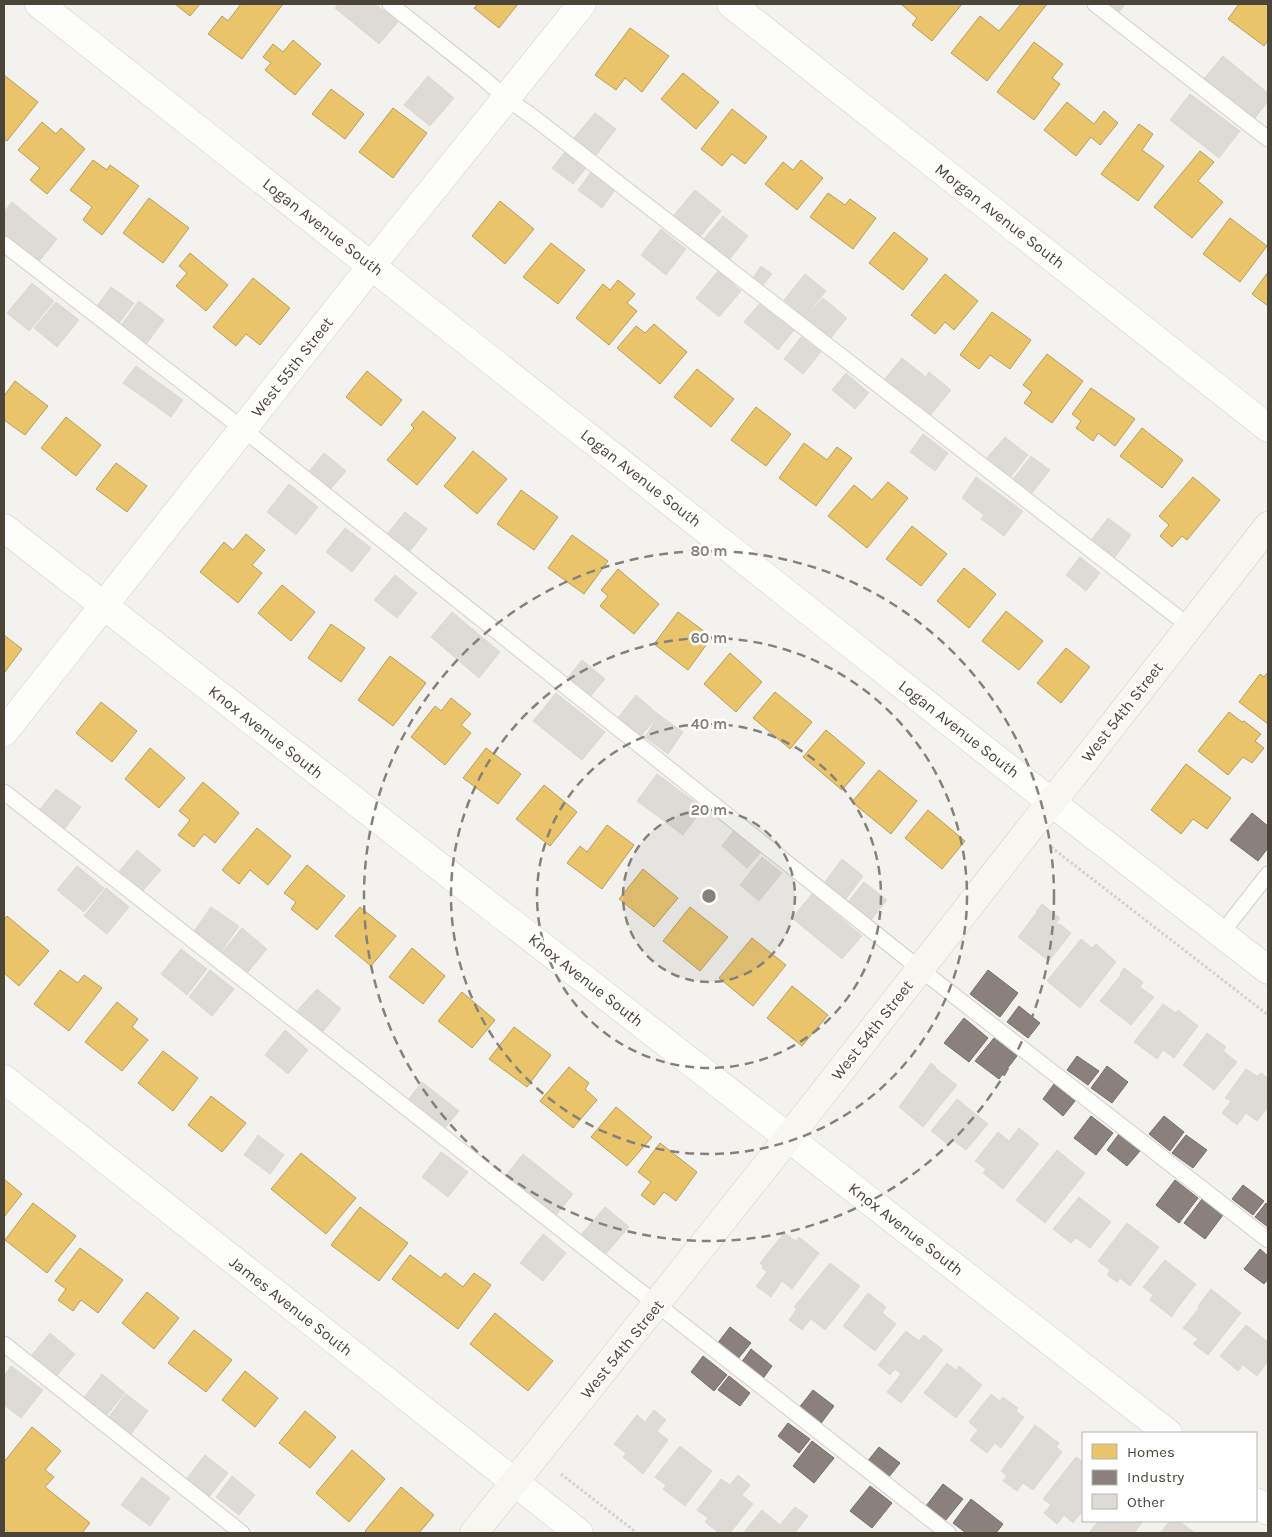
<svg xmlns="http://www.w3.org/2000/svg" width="1272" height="1537" viewBox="0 0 1272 1537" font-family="Karla,sans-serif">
	<rect width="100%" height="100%" fill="#f4f2ee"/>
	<g fill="#e9c46a" stroke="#ba9e5b">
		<polygon points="175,4 200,4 190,16"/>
		<polygon points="241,4 283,4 242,59 208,34 222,16 228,21"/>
		<polygon points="478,4 518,4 499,28 474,8"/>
		<polygon points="901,4 962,4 932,41 912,25 917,18"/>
		<polygon points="1021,4 1047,4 987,81 951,53 980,16 999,31"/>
		<polygon points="1239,4 1268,4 1268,40 1264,46 1228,19"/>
		<polygon points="630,28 669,56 642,92 625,78 616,90 595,75"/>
		<polygon points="293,40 321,64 295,95 265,70 271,63 263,57 273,44 283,52"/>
		<polygon points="1034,42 1063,64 1052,78 1060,84 1034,120 997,92"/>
		<polygon points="683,73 719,102 696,129 661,99"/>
		<polygon points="4,75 38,102 7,141 4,139"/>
		<polygon points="331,89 364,114 345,139 312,114"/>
		<polygon points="1067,102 1094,124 1104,111 1118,123 1100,145 1091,137 1076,156 1044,130"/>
		<polygon points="393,108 427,133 393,178 359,152"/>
		<polygon points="732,109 767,137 745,164 732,154 722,166 701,149"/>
		<polygon points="42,122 56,134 61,128 85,149 47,194 30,180 40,168 18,150"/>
		<polygon points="1139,124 1153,134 1142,150 1164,166 1138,201 1101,174"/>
		<polygon points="1200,151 1214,162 1198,181 1223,202 1192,238 1154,207"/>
		<polygon points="93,160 107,170 110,165 139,186 102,235 83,220 92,207 70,190"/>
		<polygon points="801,160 823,178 797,210 765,184 783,162 793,170"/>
		<polygon points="828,193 845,205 850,199 876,218 853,249 810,217"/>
		<polygon points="149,198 189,228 163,263 123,233"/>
		<polygon points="500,201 534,229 505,264 472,236"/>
		<polygon points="1230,218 1267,246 1240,282 1203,254"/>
		<polygon points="894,232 928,259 903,290 869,263"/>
		<polygon points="551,243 585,270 558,304 523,277"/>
		<polygon points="190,253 228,285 206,311 176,286 187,273 179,266"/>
		<polygon points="1268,272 1268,306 1252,294"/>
		<polygon points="945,274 978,301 954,330 945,322 935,334 911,315"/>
		<polygon points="253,278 290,308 260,345 246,334 236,346 213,327"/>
		<polygon points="618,280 635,294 627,303 637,311 609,345 576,318 603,284 610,290"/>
		<polygon points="992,312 1031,340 1010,369 990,355 979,369 960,355"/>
		<polygon points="654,324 687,352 660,384 617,348 636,326 645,333"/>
		<polygon points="1047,354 1083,381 1052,423 1024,403 1032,392 1023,385"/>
		<polygon points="697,369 734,399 711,427 674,397"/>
		<polygon points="367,371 402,400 381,426 346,397"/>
		<polygon points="15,381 48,406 25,435 4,420 4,396"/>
		<polygon points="1091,388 1135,419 1115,446 1098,433 1093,441 1076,428 1081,421 1072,414"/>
		<polygon points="756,407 791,434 766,466 731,440"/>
		<polygon points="423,411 456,438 417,485 387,460 414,428 411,425"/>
		<polygon points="66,417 101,445 76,476 41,448"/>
		<polygon points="1142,428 1183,460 1162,488 1120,456"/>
		<polygon points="804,443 827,460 837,447 852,458 816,506 779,478"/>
		<polygon points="473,451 507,479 477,514 444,486"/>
		<polygon points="116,463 147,486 127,512 96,489"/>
		<polygon points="1193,477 1220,500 1187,540 1182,536 1172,547 1160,536 1169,525 1159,516"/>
		<polygon points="888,482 908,498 867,548 828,516 854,485 872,500"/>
		<polygon points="521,490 558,517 534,550 497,524"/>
		<polygon points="912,526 947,554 921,586 886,559"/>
		<polygon points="246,534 265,550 252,565 262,573 238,603 200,572 224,542 233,550"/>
		<polygon points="572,535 608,561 584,594 548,568"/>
		<polygon points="964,568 996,594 969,628 937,601"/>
		<polygon points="618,569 659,604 634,634 600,606 608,596 601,590"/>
		<polygon points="282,585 315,612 291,641 258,613"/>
		<polygon points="1006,611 1043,641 1019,670 982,641"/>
		<polygon points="678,612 712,637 688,670 654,644"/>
		<polygon points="331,624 365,648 341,682 308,658"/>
		<polygon points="4,635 22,649 4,673"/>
		<polygon points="1066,648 1090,667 1061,703 1037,683"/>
		<polygon points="730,653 762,682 736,712 704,684"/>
		<polygon points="390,656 426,683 393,726 358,700"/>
		<polygon points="1268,672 1268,724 1239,702 1260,674 1264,677"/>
		<polygon points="775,692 812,722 790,749 753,718"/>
		<polygon points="451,698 471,714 461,725 471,733 445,765 411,737 435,706 441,711"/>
		<polygon points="101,702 137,731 112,762 76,733"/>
		<polygon points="1229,712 1242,722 1244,721 1261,734 1255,741 1264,748 1252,763 1243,757 1228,775 1198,751"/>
		<polygon points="826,730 865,763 842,790 803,757"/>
		<polygon points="150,748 185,778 159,808 125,779"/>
		<polygon points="486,748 521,774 498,804 463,778"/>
		<polygon points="1186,764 1231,798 1207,829 1193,819 1181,834 1151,810"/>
		<polygon points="879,770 917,801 891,834 852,802"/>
		<polygon points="203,782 239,813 215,843 204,834 194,847 178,835 190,820 179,811"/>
		<polygon points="544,785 577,812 550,846 516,819"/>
		<polygon points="928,810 965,841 942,869 905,838"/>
		<polygon points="607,825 634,845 602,889 567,863 580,846 587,852"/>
		<polygon points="257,828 291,856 268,885 250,870 239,884 222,870"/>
		<polygon points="307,865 345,896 317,930 291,909 296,902 284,893"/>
		<polygon points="643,869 678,898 654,927 619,899"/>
		<polygon points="360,907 396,936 371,966 335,936"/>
		<polygon points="690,907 728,937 700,971 663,941"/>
		<polygon points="7,916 49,951 19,986 4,973 4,920"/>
		<polygon points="752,938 786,965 753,1006 719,978"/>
		<polygon points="412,948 445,976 423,1004 389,977"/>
		<polygon points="60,970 78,983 84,975 102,988 69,1031 34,1004"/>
		<polygon points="792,986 828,1015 802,1046 767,1018"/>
		<polygon points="462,992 495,1020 472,1048 438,1021"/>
		<polygon points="117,1002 138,1019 132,1027 148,1040 122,1071 85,1042"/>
		<polygon points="514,1027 551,1055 527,1087 489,1059"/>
		<polygon points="163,1051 198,1078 173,1111 138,1083"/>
		<polygon points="569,1067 589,1083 585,1089 597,1100 573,1128 540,1101"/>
		<polygon points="211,1096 246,1123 222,1152 188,1125"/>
		<polygon points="616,1107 652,1137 627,1166 591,1137"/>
		<polygon points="660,1143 697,1172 676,1201 664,1192 654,1205 641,1195 651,1182 638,1172"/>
		<polygon points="301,1153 356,1198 326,1234 271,1189"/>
		<polygon points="4,1179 22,1194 4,1217"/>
		<polygon points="33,1203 76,1236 47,1273 5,1240"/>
		<polygon points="360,1207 408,1243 379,1281 331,1245"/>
		<polygon points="80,1248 123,1280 98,1313 81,1300 73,1311 58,1300 66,1289 55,1281"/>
		<polygon points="410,1255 441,1278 445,1273 463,1287 474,1273 491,1285 458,1329 392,1279"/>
		<polygon points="147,1292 179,1318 154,1349 122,1323"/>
		<polygon points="495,1313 553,1361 528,1391 470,1344"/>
		<polygon points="194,1330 232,1360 206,1392 168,1363"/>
		<polygon points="245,1371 278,1398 255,1427 222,1400"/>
		<polygon points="305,1411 336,1437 310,1468 279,1443"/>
		<polygon points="32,1427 61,1451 45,1470 54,1477 45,1487 90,1523 82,1533 9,1533 4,1529 4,1462"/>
		<polygon points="352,1450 385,1479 349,1522 316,1493"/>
		<polygon points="401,1487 434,1515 419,1533 367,1533 365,1531"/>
	</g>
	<g fill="#8a817c" stroke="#776f68">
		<polygon points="1252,813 1268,826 1268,848 1258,861 1230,840"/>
		<polygon points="988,970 1018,993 1000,1017 970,994"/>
		<polygon points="1019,1006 1040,1023 1028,1038 1007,1022"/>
		<polygon points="964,1018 988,1038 969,1062 944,1043"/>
		<polygon points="994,1038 1017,1056 999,1079 975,1061"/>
		<polygon points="1077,1056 1099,1071 1088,1085 1067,1070"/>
		<polygon points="1107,1066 1128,1082 1112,1103 1091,1088"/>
		<polygon points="1054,1084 1075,1101 1063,1116 1043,1099"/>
		<polygon points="1091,1116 1113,1133 1096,1155 1074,1138"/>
		<polygon points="1164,1116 1184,1132 1170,1151 1149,1134"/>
		<polygon points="1119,1134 1140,1151 1127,1166 1107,1150"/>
		<polygon points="1186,1135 1207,1150 1193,1168 1172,1153"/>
		<polygon points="1175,1180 1198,1198 1179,1223 1156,1205"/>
		<polygon points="1243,1185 1264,1201 1253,1215 1232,1199"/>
		<polygon points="1202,1199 1223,1215 1205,1239 1184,1223"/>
		<polygon points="1266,1203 1268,1205 1268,1227 1255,1217"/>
		<polygon points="1260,1249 1268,1256 1268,1279 1264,1284 1244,1269"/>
		<polygon points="730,1327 751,1343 737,1360 717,1344"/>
		<polygon points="751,1349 772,1366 762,1380 741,1363"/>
		<polygon points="703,1356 727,1375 714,1391 691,1372"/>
		<polygon points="729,1376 750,1393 740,1406 718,1390"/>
		<polygon points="813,1390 834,1406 819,1426 798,1409"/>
		<polygon points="788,1423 810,1439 799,1453 778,1436"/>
		<polygon points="812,1441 834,1458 814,1483 793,1466"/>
		<polygon points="879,1447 900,1463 888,1478 867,1462"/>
		<polygon points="943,1484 963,1499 945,1521 926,1506"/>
		<polygon points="870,1486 892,1503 872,1528 850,1511"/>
		<polygon points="971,1499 1003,1524 996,1533 966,1533 953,1523"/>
	</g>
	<g fill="#dedbd6" stroke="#dcd9d4">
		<polygon points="339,4 375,4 398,22 379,44 335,8"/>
		<polygon points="1103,4 1125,4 1117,15"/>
		<polygon points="1223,56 1268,93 1268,101 1252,122 1202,81"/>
		<polygon points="428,76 454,98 430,126 404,105"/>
		<polygon points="1190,94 1240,131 1219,158 1170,120"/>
		<polygon points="595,113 616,129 596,155 574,138"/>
		<polygon points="565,152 586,168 573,184 552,168"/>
		<polygon points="591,172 615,190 602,208 578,190"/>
		<polygon points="695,190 721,211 700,237 674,215"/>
		<polygon points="12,202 57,239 37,264 4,237 4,212"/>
		<polygon points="723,216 748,236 729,260 704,239"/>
		<polygon points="661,229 686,249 666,275 641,255"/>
		<polygon points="761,266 772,274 763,285 753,278"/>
		<polygon points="718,271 741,291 719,317 696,298"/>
		<polygon points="805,274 826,291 805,317 784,300"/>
		<polygon points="32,283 54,301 29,331 7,313"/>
		<polygon points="111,287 134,303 117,326 94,310"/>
		<polygon points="823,298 847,318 830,339 805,318"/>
		<polygon points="139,301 164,320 144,347 119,328"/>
		<polygon points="56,302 79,320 57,347 34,328"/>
		<polygon points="760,303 794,330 778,350 744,322"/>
		<polygon points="801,337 821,352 803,374 784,359"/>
		<polygon points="902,358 926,377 929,372 951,390 929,417 884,380"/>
		<polygon points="136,366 183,400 171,417 123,383"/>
		<polygon points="846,373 869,393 855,409 832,390"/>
		<polygon points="923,434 948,453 935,471 910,452"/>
		<polygon points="1005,437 1028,455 1010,478 986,459"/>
		<polygon points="324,453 346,471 328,492 307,474"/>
		<polygon points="1031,456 1050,470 1032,493 1013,479"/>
		<polygon points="976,477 1023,511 1004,536 981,519 984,515 962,498"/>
		<polygon points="289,484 318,507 296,535 267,512"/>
		<polygon points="405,512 427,529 407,555 384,538"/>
		<polygon points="1108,518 1131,535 1112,561 1089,543"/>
		<polygon points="345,528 371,548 352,572 326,552"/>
		<polygon points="1080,557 1100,573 1086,591 1066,575"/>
		<polygon points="395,575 417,593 397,618 374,600"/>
		<polygon points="452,612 500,652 479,678 431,637"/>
		<polygon points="582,660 605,679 589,698 566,680"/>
		<polygon points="556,693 605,732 582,760 533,721"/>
		<polygon points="636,695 659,715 640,737 617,719"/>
		<polygon points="659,715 683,732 668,754 645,737"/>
		<polygon points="657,774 703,808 683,835 637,801"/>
		<polygon points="56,789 81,807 63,831 38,812"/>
		<polygon points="735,829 762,851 747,868 722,846"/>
		<polygon points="137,850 161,870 141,893 117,874"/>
		<polygon points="762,857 782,873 759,901 740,885"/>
		<polygon points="842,859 863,876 846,899 824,883"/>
		<polygon points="77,866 104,888 84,912 57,890"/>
		<polygon points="864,882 887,900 871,920 848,902"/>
		<polygon points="106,888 129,907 107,934 84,916"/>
		<polygon points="812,894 862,936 842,959 792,918"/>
		<polygon points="1042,904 1060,918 1056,923 1059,925 1060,924 1071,933 1049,961 1018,937 1037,912 1036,912"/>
		<polygon points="211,907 239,926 218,956 190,937"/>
		<polygon points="242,928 267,949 244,977 219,956"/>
		<polygon points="1081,939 1092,948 1096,944 1116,962 1080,1008 1047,981"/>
		<polygon points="181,949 207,969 187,995 161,974"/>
		<polygon points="1124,968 1143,982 1140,987 1154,997 1131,1025 1100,1001 1121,975 1120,974"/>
		<polygon points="210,970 234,989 212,1016 189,997"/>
		<polygon points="317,989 341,1009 319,1036 294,1014"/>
		<polygon points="1163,1004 1176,1013 1178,1010 1198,1026 1174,1058 1163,1050 1157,1059 1134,1042"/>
		<polygon points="285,1030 308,1050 288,1074 265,1055"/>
		<polygon points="1207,1033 1226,1047 1223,1051 1237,1062 1214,1090 1183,1065"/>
		<polygon points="931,1063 936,1067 935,1068 957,1085 923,1127 899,1107"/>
		<polygon points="1246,1069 1257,1076 1261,1073 1268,1078 1268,1107 1257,1121 1246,1113 1237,1125 1222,1113 1231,1101 1225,1098"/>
		<polygon points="422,1082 459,1111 444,1129 408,1100"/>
		<polygon points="957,1099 988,1124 966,1150 953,1140 949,1145 931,1131"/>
		<polygon points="1019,1128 1039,1144 1003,1189 983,1173 986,1169 975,1161 998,1132 1009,1141"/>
		<polygon points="258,1135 284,1155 270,1174 244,1155"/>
		<polygon points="1057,1150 1085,1173 1045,1223 1016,1200"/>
		<polygon points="441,1152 468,1172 448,1197 422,1177"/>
		<polygon points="523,1154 573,1194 553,1219 503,1179"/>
		<polygon points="1079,1197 1111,1222 1090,1248 1076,1238 1071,1243 1053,1229"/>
		<polygon points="605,1207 629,1227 603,1257 579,1237"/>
		<polygon points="1127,1223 1159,1247 1130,1286 1120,1278 1117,1282 1107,1275 1110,1270 1098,1261"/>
		<polygon points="784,1233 796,1241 799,1237 819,1253 792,1289 782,1281 771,1297 756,1286 767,1272 762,1268 763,1266 760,1263"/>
		<polygon points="543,1234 566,1253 543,1281 520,1263"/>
		<polygon points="1165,1260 1196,1284 1176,1310 1172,1317 1150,1300 1153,1295 1143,1287"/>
		<polygon points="830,1263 860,1286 825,1330 811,1319 802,1330 789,1320 797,1309 794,1307"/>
		<polygon points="1211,1289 1241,1313 1208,1355 1193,1344 1198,1339 1183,1328 1199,1308 1198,1306"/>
		<polygon points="868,1293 886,1307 882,1313 896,1324 875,1351 843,1326"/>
		<polygon points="1246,1325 1268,1342 1268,1361 1257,1376 1243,1365 1238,1371 1220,1356"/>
		<polygon points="906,1331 919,1341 924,1335 943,1350 901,1403 887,1392 901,1374 895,1369 890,1375 878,1365"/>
		<polygon points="50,1333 75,1354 55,1378 30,1357"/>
		<polygon points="947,1363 956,1370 959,1366 982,1385 956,1418 924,1393"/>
		<polygon points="11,1366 43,1390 21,1418 4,1405 4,1376"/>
		<polygon points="102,1374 125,1393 106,1416 84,1398"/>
		<polygon points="126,1394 148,1411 131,1434 109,1417"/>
		<polygon points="991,1394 1000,1401 1003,1397 1018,1408 1016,1411 1024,1417 1001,1448 995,1443 987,1453 970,1440 978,1430 969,1422"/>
		<polygon points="654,1410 666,1420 657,1431 668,1440 643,1474 623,1457 626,1453 614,1444 637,1415 645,1422"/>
		<polygon points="1035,1425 1059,1443 1056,1447 1062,1452 1033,1490 1023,1483 1017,1491 1003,1481 1007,1476 1001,1471"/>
		<polygon points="680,1446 712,1471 685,1506 663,1489 666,1485 655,1477"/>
		<polygon points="205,1455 228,1473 209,1497 186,1479"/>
		<polygon points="1076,1457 1083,1462 1083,1510 1073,1523 1064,1515 1057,1524 1044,1513 1051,1505 1043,1499"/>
		<polygon points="738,1475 750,1485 742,1495 753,1504 730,1533 719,1533 705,1522 708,1518 697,1510 721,1479 730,1485"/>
		<polygon points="232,1476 255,1495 239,1515 216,1497"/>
		<polygon points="142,1477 170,1498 150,1526 121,1505"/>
		<polygon points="795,1507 808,1516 795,1533 743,1533 762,1510 780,1525"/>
		<polygon points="1098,1521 1143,1521 1134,1533 1089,1533"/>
		<polygon points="1170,1521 1179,1521 1195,1533 1160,1533"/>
	</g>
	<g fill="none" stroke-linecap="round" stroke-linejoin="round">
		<defs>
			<g id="lane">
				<polyline points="390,4 483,78 506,98 533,117 1189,626"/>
				<polyline points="1095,4 1268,139"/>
				<polyline points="4,244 243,429 920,969 1268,1240"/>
				<polyline points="4,792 948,1533"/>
				<polyline points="1221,934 1268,874"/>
				<polyline points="4,1344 242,1533"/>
			</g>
			<g id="street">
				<polyline points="39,4 1051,802 1268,970"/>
				<polyline points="731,4 1268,428"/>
				<polyline points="4,528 1168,1433"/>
				<polyline points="4,732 388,245 582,4"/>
				<polyline points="4,1079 579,1533"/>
				<polyline points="1256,1502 1268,1511"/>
			</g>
			<polyline id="secondary" points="474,1533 788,1138 1031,827 1072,777 1268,526"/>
		</defs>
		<use href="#lane" stroke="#d2d0cb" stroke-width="17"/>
		<use href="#street" stroke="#d2d0cb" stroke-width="29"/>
		<use href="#secondary" stroke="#d3cfc5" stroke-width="29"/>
		<g stroke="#d3d2cc" stroke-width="3" stroke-dasharray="2.5 2.5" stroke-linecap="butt">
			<polyline points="1051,847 1268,1015"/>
			<polyline points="561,1474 637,1533"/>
		</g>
		<use href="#lane" stroke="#fdfdfc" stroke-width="15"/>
		<use href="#street" stroke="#fdfdfc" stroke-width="28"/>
		<use href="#secondary" stroke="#f7f6f1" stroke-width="28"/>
	</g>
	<circle cx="709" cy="896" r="86" fill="#868178" fill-opacity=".12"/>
	<g fill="none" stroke="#868178" stroke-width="2.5" stroke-dasharray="9 6">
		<circle cx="709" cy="896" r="86"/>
		<circle cx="709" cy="896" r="172"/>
		<circle cx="709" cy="896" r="258"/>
		<circle cx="709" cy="896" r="345"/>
	</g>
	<g text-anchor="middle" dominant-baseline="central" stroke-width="5" stroke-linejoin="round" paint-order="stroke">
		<g font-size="16" fill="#4b4439" stroke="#fff">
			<text transform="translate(1000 216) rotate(38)">Morgan Avenue South</text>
			<text transform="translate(323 227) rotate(38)">Logan Avenue South</text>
			<text transform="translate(292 367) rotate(-52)">West 55th Street</text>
			<text transform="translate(641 478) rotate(38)">Logan Avenue South</text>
			<text transform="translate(1122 712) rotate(-52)">West 54th Street</text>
			<text transform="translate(959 729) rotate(38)">Logan Avenue South</text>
			<text transform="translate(266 732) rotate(38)">Knox Avenue South</text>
			<text transform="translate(586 980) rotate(38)">Knox Avenue South</text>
			<text transform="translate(872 1030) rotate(-52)">West 54th Street</text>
			<text transform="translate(906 1229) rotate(38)">Knox Avenue South</text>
			<text transform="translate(291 1306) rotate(38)">James Avenue South</text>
			<text transform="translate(622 1349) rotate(-51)">West 54th Street</text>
		</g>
	</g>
	<circle cx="709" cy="896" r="8" fill="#868178" stroke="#fff" stroke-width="2.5"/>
	<g font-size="15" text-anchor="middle" font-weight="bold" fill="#868178" stroke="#fff" stroke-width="5" stroke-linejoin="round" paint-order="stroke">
		<text x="709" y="556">80 m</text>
		<text x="709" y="643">60 m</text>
		<text x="709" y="729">40 m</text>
		<text x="709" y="815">20 m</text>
	</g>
	<rect width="1272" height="1537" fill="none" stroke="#4b4439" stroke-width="10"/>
	<rect x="1082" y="1432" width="175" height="90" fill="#ffffff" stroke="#b7b4b0"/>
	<rect x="1092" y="1444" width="25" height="15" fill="#e9c46a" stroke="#b7b4b0"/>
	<text x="1127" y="1457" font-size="15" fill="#4b4439">Homes</text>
	<rect x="1092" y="1470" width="25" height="15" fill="#8a817c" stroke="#b7b4b0"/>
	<text x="1127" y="1482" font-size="15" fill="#4b4439">Industry</text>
	<rect x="1092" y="1494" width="25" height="15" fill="#dedbd6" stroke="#b7b4b0"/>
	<text x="1127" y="1507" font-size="15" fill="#4b4439">Other</text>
</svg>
